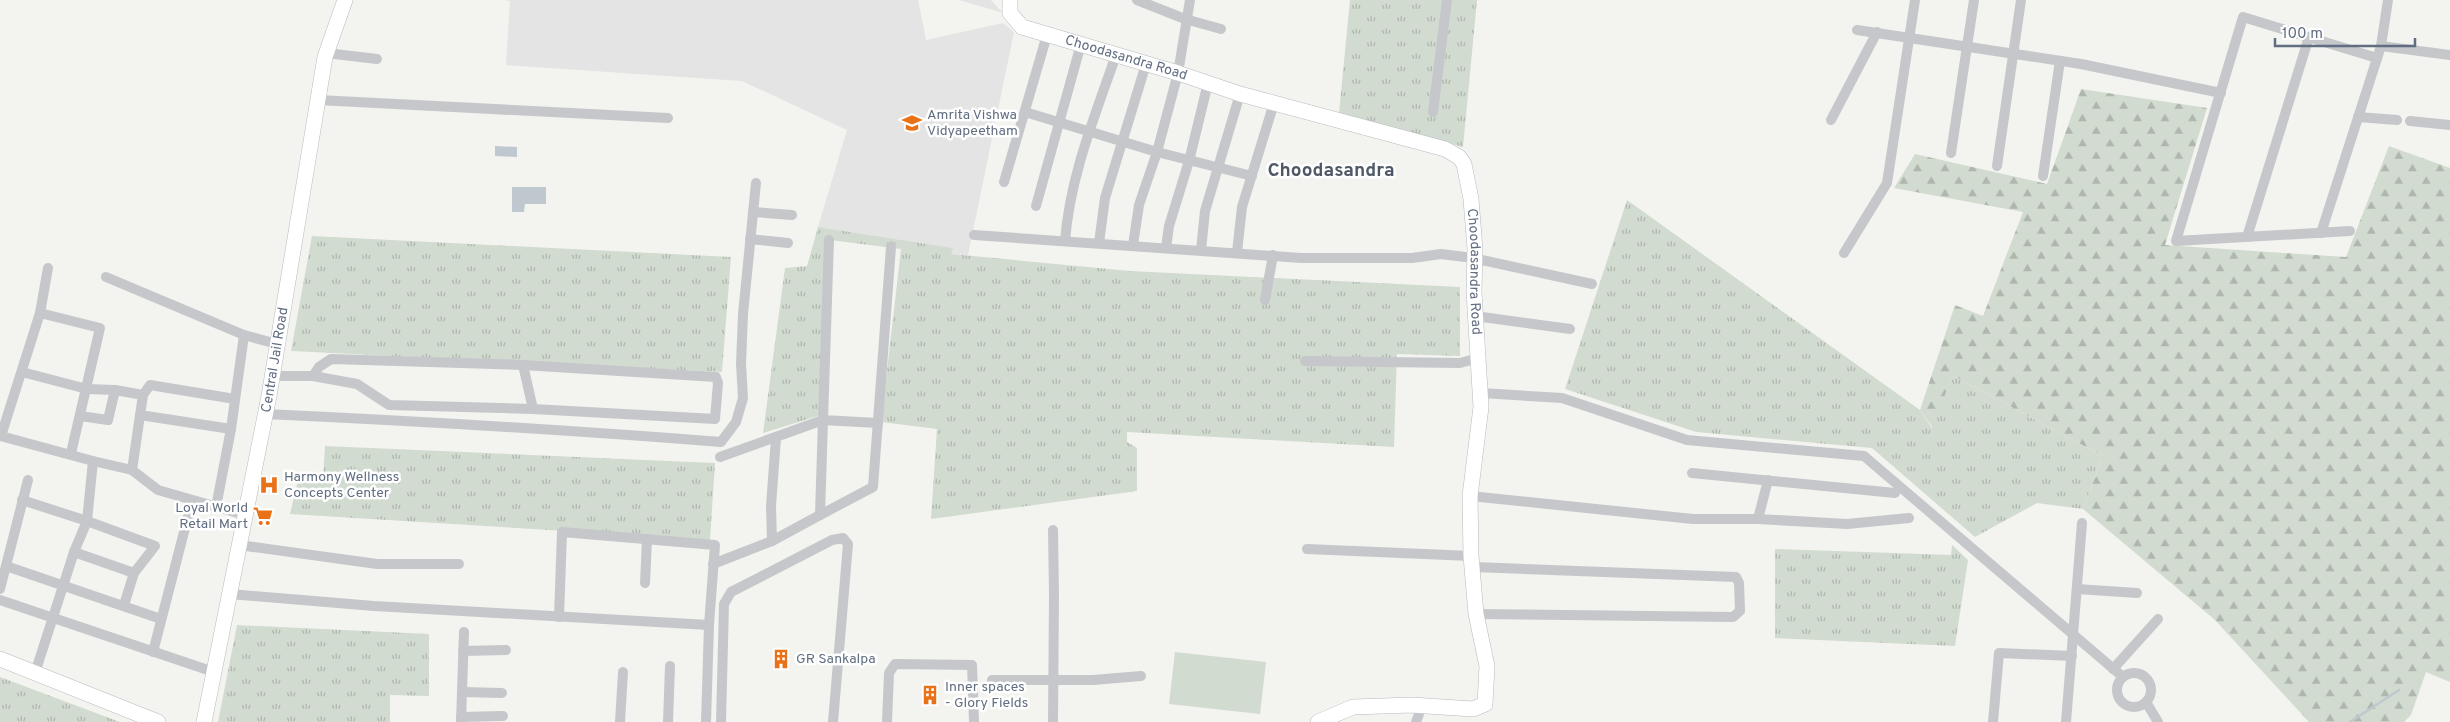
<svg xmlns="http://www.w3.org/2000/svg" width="2450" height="722" viewBox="0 0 2450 722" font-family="Overpass,sans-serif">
	<defs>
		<pattern id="grass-tufts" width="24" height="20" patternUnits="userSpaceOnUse" patternTransform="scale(1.25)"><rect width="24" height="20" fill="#d2dbd0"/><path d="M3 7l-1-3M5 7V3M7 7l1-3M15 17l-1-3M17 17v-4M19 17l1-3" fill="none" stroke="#aeb6ae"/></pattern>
		<pattern id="forest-firs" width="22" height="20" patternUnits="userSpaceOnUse" patternTransform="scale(1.25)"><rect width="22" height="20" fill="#d2dbd0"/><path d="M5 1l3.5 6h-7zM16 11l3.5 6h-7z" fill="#aeb6ae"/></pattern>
	</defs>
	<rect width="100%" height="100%" fill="#f3f4ef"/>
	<g fill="#e3e4e3">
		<polygon points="505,0 918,0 926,40 1003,23 1014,32 968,255 951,254 952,248 818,227 847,130 742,81 506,65 510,1"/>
		<polygon points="959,0 991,0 1003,13"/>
	</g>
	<g fill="url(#grass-tufts)">
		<polygon points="1350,0 1477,0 1463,147 1339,113"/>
		<polygon points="1627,200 1920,410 1932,428 1952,375 2103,456 2083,509 2037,503 1975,537 1872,448 1696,432 1565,389"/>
		<polygon points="818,227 953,248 951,254 1130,271 1460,287 1460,356 1397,354 1394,447 1127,432 1127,442 1137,448 1137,491 931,519 937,429 881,422 901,249 830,240 821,415 763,433 785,268 807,266"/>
		<polygon points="312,236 731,257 722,372 291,351"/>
		<polygon points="325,446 715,463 710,540 290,514 298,480 323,481"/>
		<polygon points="1952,545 1968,560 1955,646 1775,638 1775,549 1951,555"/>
		<polygon points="237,625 429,634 429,696 390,695 390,722 218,722"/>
		<polygon points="0,677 120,722 0,722"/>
	</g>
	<polygon fill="url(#forest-firs)" points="2081,89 2207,108 2165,245 2346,257 2389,146 2450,168 2450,682 2426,672 2411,715 2404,722 2309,722 2215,620 2083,509 2103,456 1952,375 1933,428 1920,410 1955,305 1983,316 2023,212 1894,188 1915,154 2047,184"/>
	<polygon fill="#d2dbd0" points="1175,652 1266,662 1260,714 1169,704"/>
	<g fill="#c0c8cf">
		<polygon points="495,146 517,147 517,157 495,156"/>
		<polygon points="512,187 546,187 546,204 525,204 524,212 512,212"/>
	</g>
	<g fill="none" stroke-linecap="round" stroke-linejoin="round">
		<polyline stroke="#c0c8cf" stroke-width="2.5" points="2350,722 2399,690"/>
		<defs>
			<g id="secondary">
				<path id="s1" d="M 1010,0 L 1010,13 L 1022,27 L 1178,73 L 1240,94 L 1445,149 L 1459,157 L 1464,164 L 1471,199 L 1475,249 L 1474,292 L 1481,407 L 1470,496 L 1471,556 L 1476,614 L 1487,666 L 1485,704 L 1473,709 L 1412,705 L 1353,707 L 1318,722"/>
				<polyline points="0,659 158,722"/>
				<path id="s2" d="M 204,722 L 269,396 L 325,57 L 345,0"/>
			</g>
		</defs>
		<use href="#secondary" stroke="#b7babf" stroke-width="16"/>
		<g stroke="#c5c7cb" stroke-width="10">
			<polyline points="1137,0 1185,19 1221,29"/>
			<polyline points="2388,0 2381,46 2450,55"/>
			<polyline points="1857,30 2081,64 2221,93"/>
			<polyline points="326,53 377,59"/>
			<polyline points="318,100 668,118"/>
			<polyline points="1025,112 1157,152 1252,176"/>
			<polyline points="1433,112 1447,0"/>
			<polyline points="2358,117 2397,120"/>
			<polyline points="1831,120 1877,32"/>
			<polyline points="2410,121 2450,125"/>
			<polyline points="1951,153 1974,0"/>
			<polyline points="1997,166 2021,0"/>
			<polyline points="2043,176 2060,61"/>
			<polyline points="1004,182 1047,35"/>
			<polyline points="1036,206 1081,44"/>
			<polyline points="753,212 792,215"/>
			<polyline points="2350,231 2176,241 2243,17 2377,58"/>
			<polyline points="2321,233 2381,46"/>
			<polyline points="974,235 1301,258 1412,258 1441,254 1473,258 1592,284"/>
			<polyline points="2247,237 2309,37"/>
			<polyline points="750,239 788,243"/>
			<polyline points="829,240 823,420 878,423"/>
			<path d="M 1065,241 C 1070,176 1095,116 1116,55"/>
			<polyline points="1099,243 1105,198 1146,64"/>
			<polyline points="1133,245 1139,205 1157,152 1178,73 1190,0"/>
			<polyline points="1166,248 1169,226 1189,161 1208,83"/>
			<polyline points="1201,250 1205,211 1240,94"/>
			<polyline points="1237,252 1242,207 1274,103"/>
			<polyline points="1844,253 1887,183 1915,0"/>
			<polyline points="106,277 244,335 277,344"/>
			<polyline points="1265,300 1273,255"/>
			<polyline points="40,313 100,328 71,453"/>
			<polyline points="1475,316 1570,329"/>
			<polyline points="1305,361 1460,363 1478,358"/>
			<polyline points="523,365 533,409"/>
			<polyline points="22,372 87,389 115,390 108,420 80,416"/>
			<polyline points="272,376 313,376 319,367 331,359 523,365 716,377 718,383 715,419 533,409 389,405 357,384 313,376"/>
			<polyline points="115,390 143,395 132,470"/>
			<polyline points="1481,393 1562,398 1687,440 1864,456 2123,677"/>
			<polyline points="143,395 150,385 235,399"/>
			<path d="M 265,414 C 417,421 569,430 721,442 L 736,422 L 743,398 L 741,364 L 743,314 L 756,183"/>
			<polyline points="140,415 231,429"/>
			<polyline points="93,461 132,470 158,490 245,515"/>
			<polyline points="1692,473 1895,493"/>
			<polyline points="1470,496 1693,519 1758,519 1847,524 1909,518"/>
			<polyline points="22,500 87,521 155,546 134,573 124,605"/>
			<polyline points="216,507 231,429 244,335"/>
			<polyline points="820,515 873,487 891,247"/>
			<polyline points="1758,519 1768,480"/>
			<polyline points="1053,530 1054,595 1053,722"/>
			<polyline points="772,541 771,506 776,438"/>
			<polyline points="239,545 377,564 459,564"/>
			<polyline points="1307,549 1471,556"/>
			<polyline points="74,552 134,573"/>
			<polyline points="713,564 772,541 820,515 823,420 720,457"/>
			<polyline points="6,566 161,619"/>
			<polyline points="1474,567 1736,577 1739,583 1740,611 1733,617 1476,614"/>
			<polyline points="645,583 647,539"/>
			<polyline points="0,589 28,480"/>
			<polyline points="2077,589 2137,593"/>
			<polyline points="229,594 374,606 709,625"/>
			<polyline points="0,600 214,672"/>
			<polyline points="559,617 562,532 715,545 709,625 706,722"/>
			<polyline points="463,651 506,650"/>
			<polyline points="153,652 192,501"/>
			<polyline points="2113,669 2158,619"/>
			<circle cx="2134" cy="690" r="17"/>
			<polyline points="35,673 74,552 87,521 93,461 1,436 40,313 48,268"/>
			<polyline points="992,680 1093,680 1141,676"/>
			<polyline points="462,692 502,693"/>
			<polyline points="2146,702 2158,722"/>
			<polyline points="461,717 503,716"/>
			<polyline points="461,722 464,632"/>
			<polyline points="620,722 623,672"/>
			<polyline points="668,722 670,666"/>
			<polyline points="721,722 724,604 731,592 832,540 843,538 848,544 833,722"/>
			<polyline points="887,722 889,673 895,664 972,665 974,722"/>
			<polyline points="1416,722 1422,706"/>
			<polyline points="1993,722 1999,653 2072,656"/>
			<polyline points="2066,722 2082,523"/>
		</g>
		<use href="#secondary" stroke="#fff" stroke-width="15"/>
	</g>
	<defs>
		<symbol id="university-bare" viewBox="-9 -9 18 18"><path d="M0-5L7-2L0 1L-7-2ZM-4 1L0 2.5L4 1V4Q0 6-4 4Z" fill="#e97219" stroke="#fff" stroke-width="2.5" paint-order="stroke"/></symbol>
		<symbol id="hospital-bare" viewBox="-9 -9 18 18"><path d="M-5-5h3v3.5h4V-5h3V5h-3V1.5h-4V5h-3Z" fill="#e97219" stroke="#fff" stroke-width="2.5" paint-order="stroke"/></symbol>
		<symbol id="supermarket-bare" viewBox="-9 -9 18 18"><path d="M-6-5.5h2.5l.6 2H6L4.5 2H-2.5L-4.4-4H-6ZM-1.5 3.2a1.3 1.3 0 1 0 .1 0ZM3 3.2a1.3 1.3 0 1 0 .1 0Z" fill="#e97219" stroke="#fff" stroke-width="2.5" paint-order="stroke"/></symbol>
		<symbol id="building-bare" viewBox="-9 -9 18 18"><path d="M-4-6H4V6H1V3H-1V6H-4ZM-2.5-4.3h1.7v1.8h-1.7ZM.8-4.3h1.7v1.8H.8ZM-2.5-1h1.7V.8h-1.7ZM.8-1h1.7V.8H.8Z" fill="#e97219" stroke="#fff" stroke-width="2.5" paint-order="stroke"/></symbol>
	</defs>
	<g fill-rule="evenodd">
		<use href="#university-bare" x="898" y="109" width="28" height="28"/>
		<use href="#hospital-bare" x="255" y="471" width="28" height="28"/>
		<use href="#supermarket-bare" x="249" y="502" width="28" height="28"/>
		<use href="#building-bare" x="767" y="645" width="28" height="28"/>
		<use href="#building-bare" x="916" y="681" width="28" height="28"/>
	</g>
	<g text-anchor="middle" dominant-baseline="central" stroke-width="5" stroke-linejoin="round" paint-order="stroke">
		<g font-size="14" fill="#616d81" stroke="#fff">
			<text stroke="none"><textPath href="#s1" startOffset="140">Choodasandra Road</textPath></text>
			<text stroke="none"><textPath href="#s1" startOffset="605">Choodasandra Road</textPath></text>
			<text stroke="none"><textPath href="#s2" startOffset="369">Central Jail Road</textPath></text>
		</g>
		<g font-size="14" fill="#616d81" stroke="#fff" text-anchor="start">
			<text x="927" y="115">Amrita Vishwa<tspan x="927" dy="16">Vidyapeetham</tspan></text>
			<text x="284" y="477">Harmony Wellness<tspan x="284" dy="16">Concepts Center</tspan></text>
			<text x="248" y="508" text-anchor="end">Loyal World<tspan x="248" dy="16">Retail Mart</tspan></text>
			<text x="796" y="659">GR Sankalpa</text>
			<text x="945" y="687">Inner spaces<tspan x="945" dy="16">- Glory Fields</tspan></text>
		</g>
		<g font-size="19" font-weight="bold" fill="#4f5866" stroke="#fff">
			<text x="1331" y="171">Choodasandra</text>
		</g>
	</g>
	<path d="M2275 38v8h140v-8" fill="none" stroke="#616d81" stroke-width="2.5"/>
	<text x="2282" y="38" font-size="15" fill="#616d81" stroke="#ffffff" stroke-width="4" paint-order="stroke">100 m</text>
</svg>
